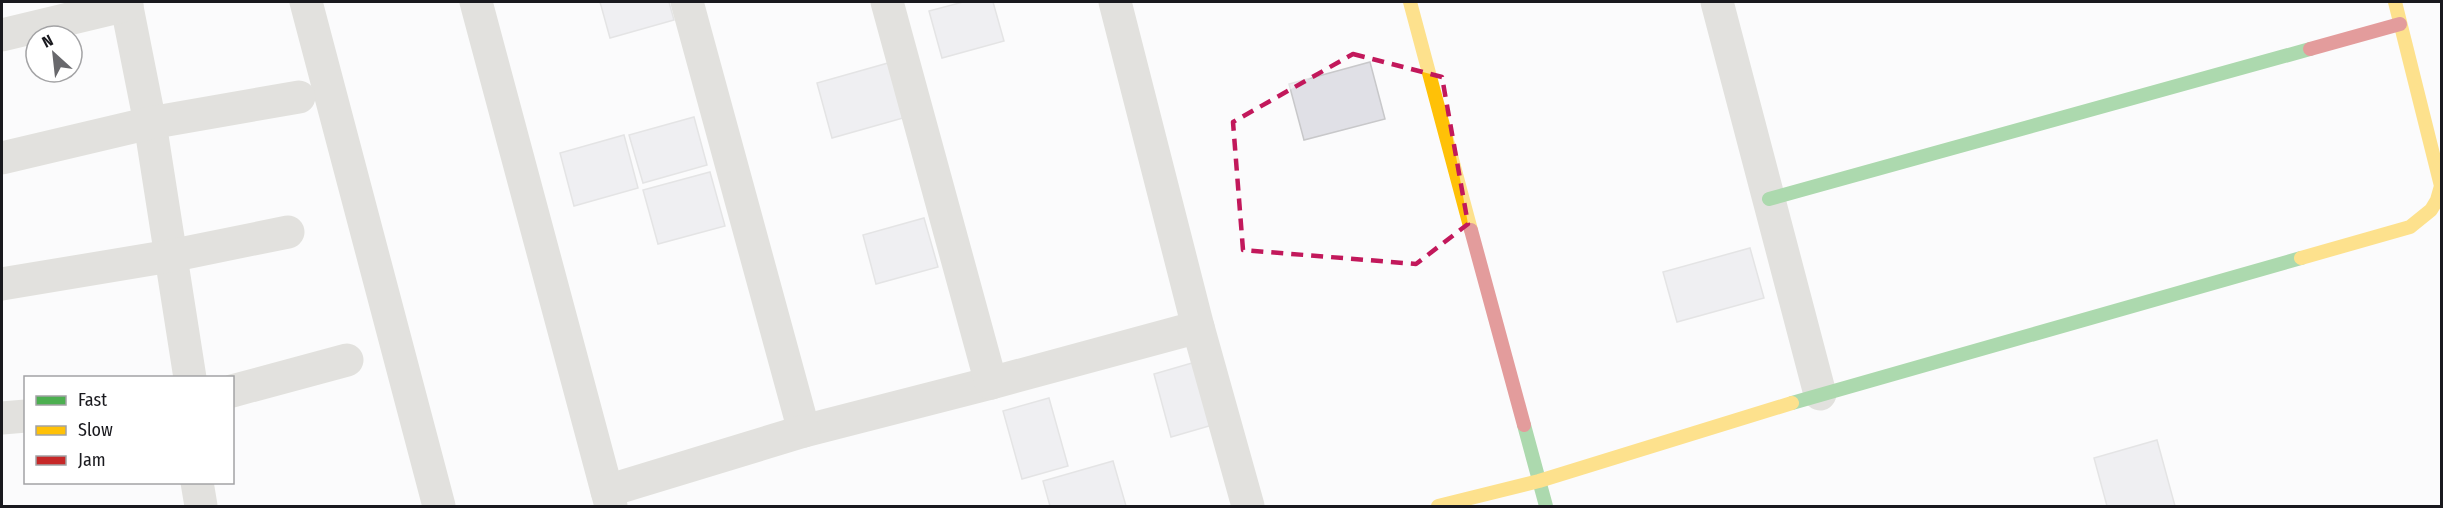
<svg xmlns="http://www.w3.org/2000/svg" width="2443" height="508" viewBox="0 0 2443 508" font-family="'Fira Sans Condensed',sans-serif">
	<rect width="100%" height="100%" fill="#fbfbfc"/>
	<g fill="#e0e0e6" stroke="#c8c8ca" stroke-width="1.5">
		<polygon points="600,2 669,2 674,20 610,38"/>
		<polygon points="963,2 993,2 1004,41 942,58 929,11"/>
		<polygon points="1370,62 1385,119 1304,140 1289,84"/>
		<polygon points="888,63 903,118 832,138 817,83"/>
		<polygon points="694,117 707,165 643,183 629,135"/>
		<polygon points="624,135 638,188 574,206 560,153"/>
		<polygon points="710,172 725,226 658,244 643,190"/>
		<polygon points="924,218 938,267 876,284 863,235"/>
		<polygon points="1750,248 1764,298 1677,322 1663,272"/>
		<polygon points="1199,361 1216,424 1171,437 1154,374"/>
		<polygon points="1049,398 1068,466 1022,479 1003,411"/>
		<polygon points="2157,440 2175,506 2107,506 2094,458"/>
		<polygon points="1113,461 1126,506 1050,506 1043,481"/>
	</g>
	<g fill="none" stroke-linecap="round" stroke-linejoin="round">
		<g stroke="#c3c2ba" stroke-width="33">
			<polyline points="126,2 150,123 190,378"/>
			<polyline points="306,2 439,506"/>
			<polyline points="476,2 611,506"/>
			<polyline points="687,2 804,431 991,383"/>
			<polyline points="887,2 991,383 1198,327"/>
			<polyline points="1115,2 1198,327 1248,506"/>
			<polyline points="1717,2 1820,394"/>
			<polyline points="2,35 127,5"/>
			<polyline points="2,158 150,123 299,97"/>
			<polyline points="2,284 170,256 288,232"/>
			<polyline points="232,391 347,360"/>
			<polyline points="2,418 26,416"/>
			<polyline points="197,482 201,506"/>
			<polyline points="607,491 804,431"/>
		</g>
		<g stroke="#4caf50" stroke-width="14">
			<polyline points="1769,199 2310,49"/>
			<polyline points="1792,403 2301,258"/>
			<polyline points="1524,425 1546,506"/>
		</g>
		<g stroke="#ffc107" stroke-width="14">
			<polyline points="1410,2 1471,230"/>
			<polyline points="2301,258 2410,227 2431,210 2437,200 2441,186 2395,2"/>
			<polyline points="1438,506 1539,481 1792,403"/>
		</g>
		<g stroke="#c62828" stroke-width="14">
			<polyline points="2310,49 2400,24"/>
			<polyline points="1471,230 1524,425"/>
		</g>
	</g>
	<path d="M0 0H2443V508H0ZM 1353,54 L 1442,77 L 1468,224 L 1416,264 L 1243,250 L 1233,122 Z" fill="#fbfbfc" fill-opacity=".55" fill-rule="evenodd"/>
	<path fill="none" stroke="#c2185b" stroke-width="4.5" stroke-dasharray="12 8" stroke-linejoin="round" d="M 1353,54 L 1442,77 L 1468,224 L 1416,264 L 1243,250 L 1233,122 Z"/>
	<rect width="2443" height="508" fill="none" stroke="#19191e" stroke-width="6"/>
	<rect x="24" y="376" width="210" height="108" fill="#ffffff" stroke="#a3a3a5" stroke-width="1.5"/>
	<rect x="36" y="396" width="30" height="9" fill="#4caf50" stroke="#a3a3a5" stroke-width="1.5"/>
	<text x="78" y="406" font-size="18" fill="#19191e">Fast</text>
	<rect x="36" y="426" width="30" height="9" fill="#ffc107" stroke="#a3a3a5" stroke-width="1.5"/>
	<text x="78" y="436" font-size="18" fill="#19191e">Slow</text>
	<rect x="36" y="456" width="30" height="9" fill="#c62828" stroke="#a3a3a5" stroke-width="1.5"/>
	<text x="78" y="466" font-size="18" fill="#19191e">Jam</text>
	<g transform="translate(54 54) rotate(333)"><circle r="28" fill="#ffffff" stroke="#a3a3a5" stroke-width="1.5"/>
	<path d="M0-4.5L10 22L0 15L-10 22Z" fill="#68686c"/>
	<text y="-9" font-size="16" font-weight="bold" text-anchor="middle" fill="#19191e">N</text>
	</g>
</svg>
